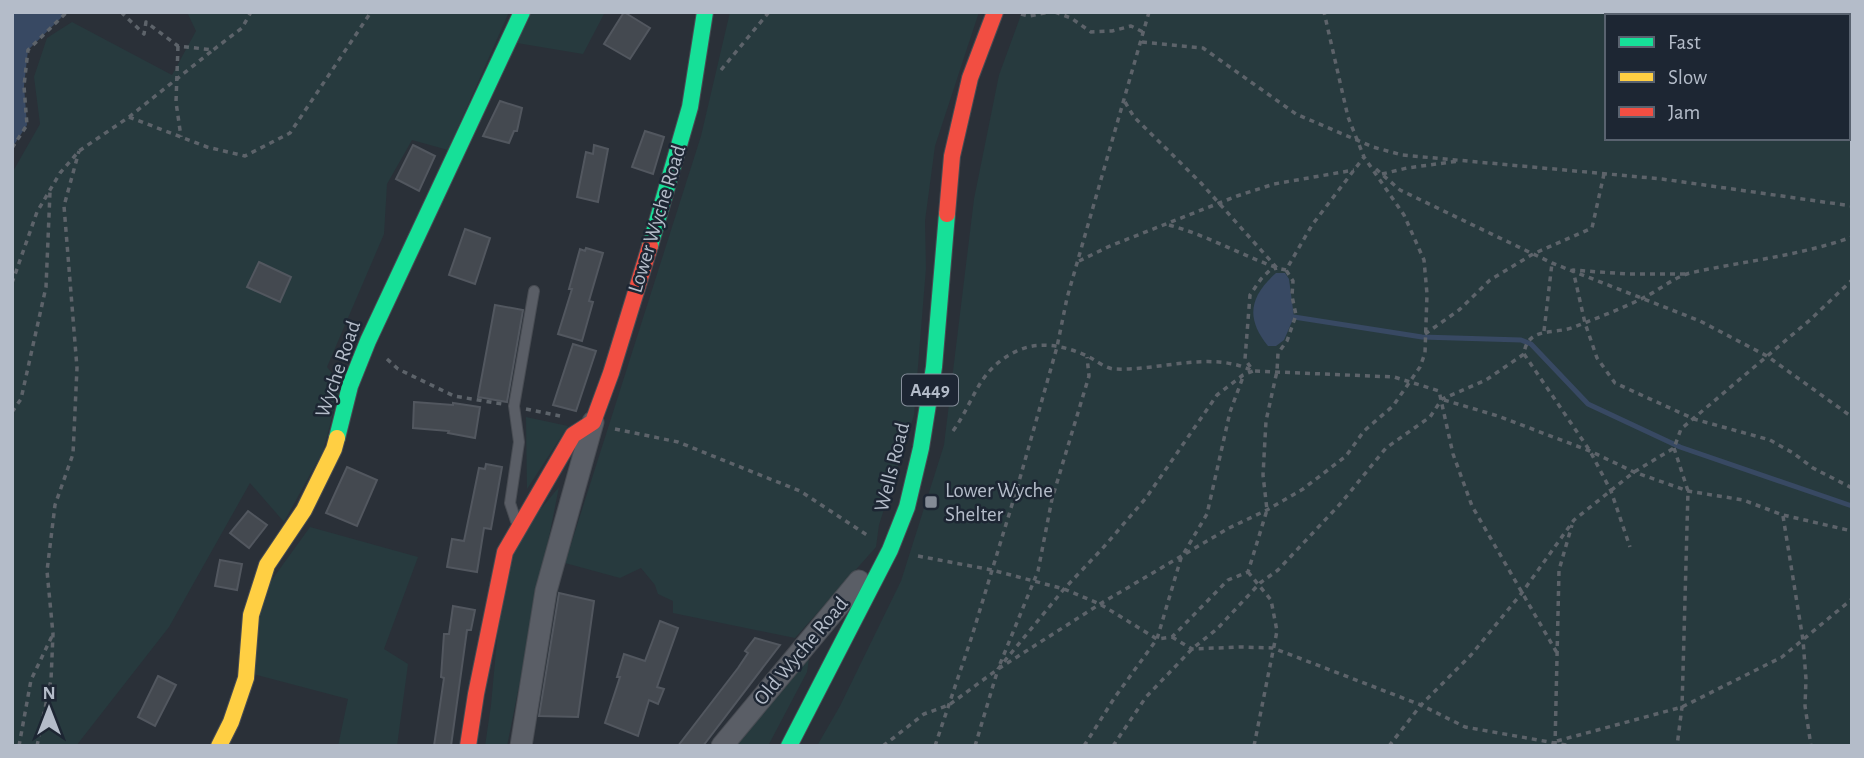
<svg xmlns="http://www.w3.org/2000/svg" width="1864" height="758" viewBox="0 0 1864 758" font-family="'Alegreya Sans',sans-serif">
	<rect width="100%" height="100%" fill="#2a3038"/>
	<g fill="#273a3e" fill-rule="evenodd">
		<polygon points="187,12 509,12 448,150 412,140 387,184 384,234 327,367 341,384 323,451 284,522 250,483 169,627 76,746 12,746 12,173 40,124 34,77 47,38 72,22 172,75 196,31"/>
		<polygon points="531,12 605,12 583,54 517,43"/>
		<polygon points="730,12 979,12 935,146 925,221 926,268 914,415 879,525 876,547 795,638 673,613 673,601 658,594 655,585 641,568 620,578 565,563 701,136"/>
		<path d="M 1022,12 L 1852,12 L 1852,746 L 817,746 L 840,706 L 901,581 L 944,445 L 974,199 L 999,75 ZM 1607,16 L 1848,16 L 1848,138 L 1607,138 Z"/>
		<polygon points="526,417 568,426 527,489"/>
		<polygon points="559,487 507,746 485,746 491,705 505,552"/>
		<polygon points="310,527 418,557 384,649 408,664 397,746 338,746 348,699 253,674 258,599"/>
		<polygon points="812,638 807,672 768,746 728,746"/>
	</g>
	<g fill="#384963">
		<polygon points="12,12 71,12 66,13 28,50 24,86 27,125 12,148"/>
		<path d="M 1276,273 L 1285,273 L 1289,279 L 1294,317 L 1284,340 L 1276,346 L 1268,346 C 1245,318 1250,296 1276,273 Z"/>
	</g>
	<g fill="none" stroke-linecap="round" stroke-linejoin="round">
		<polyline stroke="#384963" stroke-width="5" points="1294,317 1422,337 1521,340 1531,344 1588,404 1680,447 1852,506"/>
	</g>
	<g fill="#444950" stroke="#52575f" stroke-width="2">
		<polygon points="624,12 650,28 630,59 604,44"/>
		<polygon points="500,101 522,108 517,131 514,131 509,143 483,136"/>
		<polygon points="645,131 664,137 653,174 632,167"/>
		<polygon points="413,145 435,156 419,191 396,179"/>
		<polygon points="594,145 608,149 598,202 577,197 586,152 593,154"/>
		<polygon points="465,229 490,238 475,284 449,275"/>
		<polygon points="586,248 603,253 589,301 593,302 582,341 558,334 572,289 569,289 580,249 585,251"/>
		<polygon points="259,262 291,277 280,302 247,287"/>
		<polygon points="495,305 523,310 507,402 478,397"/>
		<polygon points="573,344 596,351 576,411 553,405"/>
		<polygon points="414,402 453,405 453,403 480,407 475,438 448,433 449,431 413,428"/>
		<polygon points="486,464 502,467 491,529 484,528 477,572 447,567 452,539 464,541 479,468 485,469"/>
		<polygon points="347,467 377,480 357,526 326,513"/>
		<polygon points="248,511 267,525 249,548 230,533"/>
		<polygon points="220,560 242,564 237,590 215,586"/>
		<polygon points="559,593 594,601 578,717 539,716"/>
		<polygon points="453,606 475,610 471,630 467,630 451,746 434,746 444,678 441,677 444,634 449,634"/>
		<polygon points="660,621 678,628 657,687 664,689 658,704 649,700 638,736 605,723 620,677 617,677 624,654 645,661"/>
		<polygon points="755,638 780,645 703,746 678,746 738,668 748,653 745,651"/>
		<polygon points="158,676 176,685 155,726 138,717"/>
	</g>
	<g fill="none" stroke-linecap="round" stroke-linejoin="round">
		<defs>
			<polyline id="lane" points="516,521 510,503 519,442 514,406 534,291"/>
			<g id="street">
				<polyline points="521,746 546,591 593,422"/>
				<polyline points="722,746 859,581"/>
			</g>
			<g id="fast">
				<polyline points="650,246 690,107 705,12"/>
				<polyline points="337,438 350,386 368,341 522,12"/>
				<polyline points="789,746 890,550 907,507 921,448 934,367 947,214"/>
			</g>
			<polyline id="slow" points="219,746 231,722 246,678 251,615 267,565 304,510 334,449 337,438"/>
			<g id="jam">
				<polyline points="947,214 952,156 970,78 995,12"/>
				<polyline points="468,746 476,694 505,552 573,435 593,422 611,373 650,246"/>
			</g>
		</defs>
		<use href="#lane" stroke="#484c53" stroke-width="12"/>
		<use href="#street" stroke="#484c53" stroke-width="23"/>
		<use href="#fast" stroke="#484c53" stroke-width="18"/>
		<use href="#slow" stroke="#484c53" stroke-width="18"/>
		<use href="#jam" stroke="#484c53" stroke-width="18"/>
		<g stroke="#5d636a" stroke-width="3.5" stroke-dasharray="5 5" stroke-linecap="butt">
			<polyline points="121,12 144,34 146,22 178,46 213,50 242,28 251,12"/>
			<polyline points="1055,12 1071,18 1091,32 1112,31 1131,26 1145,33"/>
			<polyline points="1021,14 1029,16 1050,12"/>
			<polyline points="1142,42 1203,48 1296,114 1373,147 1402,155 1662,179 1852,206"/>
			<polyline points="178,46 176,102 181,137"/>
			<polyline points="721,70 769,12"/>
			<polyline points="1125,102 1134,117 1201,183 1277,268 1286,270 1312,225 1364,157"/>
			<polyline points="129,117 207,147 245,156 290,133 371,12"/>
			<polyline points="12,148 27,125 24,86 28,50 66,13 71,12"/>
			<polyline points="1376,169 1400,190 1552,263 1700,321 1767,356 1852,417"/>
			<polyline points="1382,174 1407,168 1459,161"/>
			<path d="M 1169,225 C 1206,235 1239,254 1275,267"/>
			<polyline points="1079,261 1110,246 1237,196 1274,184 1354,170"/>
			<polyline points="1685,274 1627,274 1573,270 1585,323 1597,358 1615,383 1694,419 1770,440 1793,453 1813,468 1852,488"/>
			<polyline points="12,283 37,212 60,173 79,151 129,117 213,50"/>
			<polyline points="1544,331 1552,263"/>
			<polyline points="1425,334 1459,310 1490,280 1533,254 1592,228 1604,174"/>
			<polyline points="1524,354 1590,451 1611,491 1630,547"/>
			<polyline points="387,359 398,369 454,396 502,404"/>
			<polyline points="1444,400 1498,416 1590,451 1634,472 1688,491 1743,500 1783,515 1852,531"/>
			<polyline points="526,409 560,416"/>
			<polyline points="12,412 21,399 46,287 50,192"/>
			<polyline points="615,429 678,442 800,491 867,535"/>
			<path d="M 953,431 C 976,399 977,369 1019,350 C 1043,340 1069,347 1091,358 C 1098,362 1107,369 1115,369 C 1159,371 1211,350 1253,371 L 1394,377 L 1439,391 L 1453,454 L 1472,506 L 1557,653"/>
			<polyline points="1674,448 1688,491 1682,707 1677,746"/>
			<polyline points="1783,516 1803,640 1806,679 1805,706 1811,746"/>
			<polyline points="918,556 992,570 1064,589 1100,604 1157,639 1172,637 1228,580 1248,572 1267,510 1263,475 1266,421 1277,371 1278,353 1287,341 1296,315 1292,296 1293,281 1286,270"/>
			<polyline points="1248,572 1271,600 1277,631 1254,746"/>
			<polyline points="1172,637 1192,649 1240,647 1273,648 1421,705 1465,727 1572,746"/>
			<polyline points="1000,664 1038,571 1052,499 1089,376 1087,357"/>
			<polyline points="1557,741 1682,707 1782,657 1852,599"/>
			<polyline points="19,746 31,680 52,636"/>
			<polyline points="37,746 51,680 53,634 47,571 55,505 73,454 77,368 64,206 79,151"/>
			<polyline points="883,746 924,714 949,705 998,669 1100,604 1229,528 1267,510 1303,489 1346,456 1364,431 1393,406 1420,367 1425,353 1427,294 1424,260 1404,215 1364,157 1348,117 1324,12"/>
			<polyline points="935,746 972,636 1018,485 1057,347 1067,298 1149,12"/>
			<polyline points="975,746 998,669 1064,589 1102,549 1146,498 1217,395 1243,375 1253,371 1245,359 1250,295 1261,279 1270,270 1277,268"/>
			<polyline points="1084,746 1115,697 1157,639 1181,558 1207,514 1230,412 1243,377"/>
			<path d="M 1113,746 L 1146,697 L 1192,649 L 1217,629 L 1260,583 L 1278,570 L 1341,503 L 1386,448 L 1430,417 L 1442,399 L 1486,380 L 1524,354 C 1527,326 1554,335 1574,327 C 1597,318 1621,309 1643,298 C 1658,291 1674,277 1690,273 C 1744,261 1799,256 1852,237"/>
			<polyline points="1389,746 1421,705 1471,655 1521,594 1574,520 1634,472 1674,448 1681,429 1811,319 1852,280"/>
			<polyline points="1555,746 1559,570 1572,525"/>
		</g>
		<use href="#lane" stroke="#5a5e66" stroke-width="10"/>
		<use href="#street" stroke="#5a5e66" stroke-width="21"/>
		<use href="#fast" stroke="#16e098" stroke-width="16"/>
		<use href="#slow" stroke="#ffcf43" stroke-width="16"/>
		<use href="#jam" stroke="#f24e42" stroke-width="16"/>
	</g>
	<rect fill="#848b96" stroke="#1d2633" stroke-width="2.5" x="924" y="495" width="14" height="14" rx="3.5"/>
	<g text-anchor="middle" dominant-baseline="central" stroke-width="5" stroke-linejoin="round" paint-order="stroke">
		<rect fill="#1d2633" stroke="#878f9c" stroke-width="2" x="902" y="374.5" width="56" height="31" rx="5"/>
		<g font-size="19" font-weight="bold" fill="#b4bcc9">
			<text x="930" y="390">A449</text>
		</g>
		<g font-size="21" fill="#b4bcc9" stroke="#1d2633">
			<text transform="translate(657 219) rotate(-73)">Lower Wyche Road</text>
			<text transform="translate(338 369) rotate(-71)">Wyche Road</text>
			<text transform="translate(892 467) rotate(-76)">Wells Road</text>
			<text transform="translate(801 651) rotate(-50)">Old Wyche Road</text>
		</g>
		<g font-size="21" fill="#b4bcc9" stroke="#1d2633" text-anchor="start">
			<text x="945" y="490">Lower Wyche<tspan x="945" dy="24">Shelter</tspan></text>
		</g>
	</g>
	<rect width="1864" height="758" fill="none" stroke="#b4bcc9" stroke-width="28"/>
	<rect x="1605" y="14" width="245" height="126" fill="#1d2633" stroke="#59626f" stroke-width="2"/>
	<rect x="1619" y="37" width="35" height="10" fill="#16e098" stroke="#59626f" stroke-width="2"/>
	<text x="1668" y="49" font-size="21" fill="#b4bcc9">Fast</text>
	<rect x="1619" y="72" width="35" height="10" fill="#ffcf43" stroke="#59626f" stroke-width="2"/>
	<text x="1668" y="84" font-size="21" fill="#b4bcc9">Slow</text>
	<rect x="1619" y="107" width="35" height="10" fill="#f24e42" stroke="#59626f" stroke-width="2"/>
	<text x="1668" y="119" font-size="21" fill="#b4bcc9">Jam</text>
	<g transform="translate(49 709)" stroke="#1d2633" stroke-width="5" paint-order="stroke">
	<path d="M0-5L12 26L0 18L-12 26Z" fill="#b4bcc9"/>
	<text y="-10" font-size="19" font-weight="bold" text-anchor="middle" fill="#b4bcc9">N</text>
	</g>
</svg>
